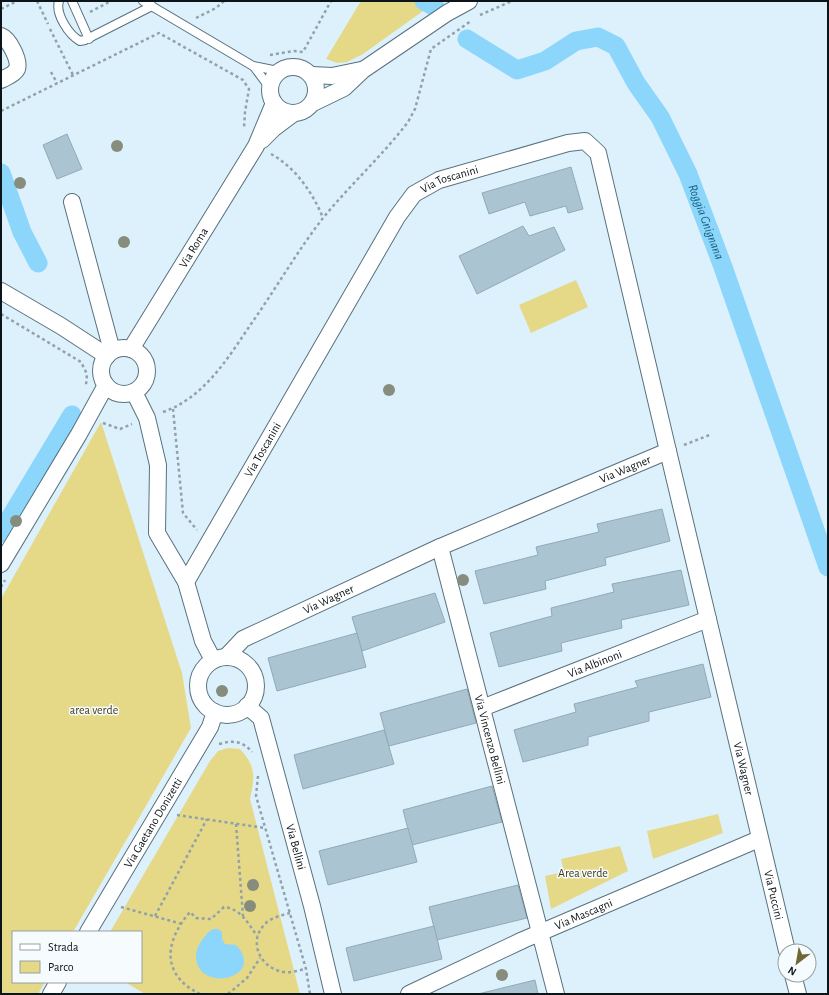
<svg xmlns="http://www.w3.org/2000/svg" width="829" height="995" viewBox="0 0 829 995" font-family="'Alegreya Sans',sans-serif">
	<rect width="100%" height="100%" fill="#dcf1fc"/>
	<g fill="#e5d887">
		<polygon points="361,1 437,1 363,54 347,62 337,63 326,59"/>
		<polygon points="576,280 588,307 531,333 519,305"/>
		<polygon points="101,422 182,673 191,728 73,932 13,932 13,982 45,982 38,994 1,994 1,599"/>
		<path d="M 228,748 L 240,749 C 256,766 255,777 250,799 L 300,994 L 145,994 L 125,982 L 141,982 L 141,932 L 110,932 L 210,761 L 218,751 Z"/>
		<polygon points="718,814 723,833 653,859 647,831"/>
		<polygon points="620,846 628,871 551,909 545,876 564,872 561,859"/>
	</g>
	<path fill="#8cd6fc" d="M 213,929 L 218,929 L 222,932 L 222,939 L 225,944 L 236,945 C 268,979 194,995 196,954 C 197,945 206,933 213,929 Z"/>
	<g fill="none" stroke-linecap="round" stroke-linejoin="round">
		<g stroke="#8cd6fc" stroke-width="19">
			<polyline points="424,1 435,7"/>
			<path id="s1" d="M 467,39 L 517,70 L 545,61 L 576,41 L 598,37 L 616,46 L 636,83 L 660,117 L 688,174 L 723,267 L 828,567"/>
			<polyline points="1,173 22,232 38,263"/>
			<polyline points="1,533 72,415"/>
		</g>
	</g>
	<g fill="#abc4d2" stroke="#91aab8">
		<polygon points="67,134 82,169 57,179 43,145"/>
		<polygon points="571,167 583,209 568,213 566,206 530,216 525,202 489,214 482,193"/>
		<polygon points="523,226 529,236 554,227 565,250 477,294 459,256"/>
		<polygon points="662,509 670,541 605,558 606,565 545,581 546,589 484,604 475,571 538,555 536,547 599,532 597,524"/>
		<polygon points="681,570 689,605 621,620 622,628 561,643 562,651 499,667 490,633 552,616 551,608 614,592 612,584"/>
		<polygon points="435,593 445,622 362,651 352,617"/>
		<polygon points="357,633 366,667 277,691 268,658"/>
		<polygon points="703,664 711,697 649,712 649,721 588,737 588,745 523,762 514,730 576,712 574,704 638,687 635,681"/>
		<polygon points="467,689 476,723 389,746 380,713"/>
		<polygon points="384,730 394,764 303,789 294,755"/>
		<polygon points="492,786 502,822 412,845 403,810"/>
		<polygon points="408,828 417,862 328,885 319,851"/>
		<polygon points="518,885 527,918 437,940 429,907"/>
		<polygon points="434,926 442,959 354,981 346,948"/>
		<polygon points="535,980 538,994 478,994"/>
	</g>
	<g fill="none" stroke-linecap="round" stroke-linejoin="round">
		<defs>
			<g id="lane">
				<path d="M 59,1 C 55,14 69,35 80,41 L 85,40 L 152,6"/>
				<polyline points="72,1 89,39"/>
				<polyline points="143,1 253,66 273,70 283,69"/>
				<polyline points="255,68 270,88"/>
			</g>
			<g id="street">
				<path d="M 1,36 C 9,39 20,60 17,69 C 14,75 6,77 1,80"/>
				<circle cx="293" cy="90" r="23"/>
				<polyline points="312,75 332,76 361,70"/>
				<polyline points="313,103 344,88 363,70 447,13 469,1"/>
				<polyline points="262,140 274,128 294,113"/>
				<polyline points="72,202 112,351"/>
				<polyline points="1,291 61,326 107,356"/>
				<circle cx="124" cy="371" r="23"/>
				<path id="s2" d="M 131,349 L 256,146 L 274,103"/>
				<polyline points="134,392 147,418 158,465 157,533 186,582 203,641 213,660"/>
				<path id="s3" d="M 440,547 L 556,994"/>
				<polyline points="1,564 79,434 106,385"/>
				<path id="s4" d="M 186,582 L 397,217 L 414,194 L 439,180 L 568,143 L 585,141 L 598,153 L 668,451"/>
				<path id="s5" d="M 226,657 L 243,639 L 440,547 L 668,451 L 787,951"/>
				<circle cx="227" cy="686" r="29"/>
				<path id="s6" d="M 247,706 L 261,718 L 312,906 L 333,994"/>
				<path id="s7" d="M 482,708 L 708,619"/>
				<path id="s8" d="M 88,932 L 210,727 L 215,712"/>
				<polyline points="793,975 798,994"/>
				<polyline points="51,994 58,982"/>
				<path id="s9" d="M 409,994 L 523,940 L 759,839"/>
			</g>
		</defs>
		<use href="#lane" stroke="#59717d" stroke-width="10"/>
		<use href="#street" stroke="#59717d" stroke-width="18"/>
		<g stroke="#91a2ab" stroke-width="2.5" stroke-dasharray="3 3" stroke-linecap="butt">
			<polyline points="37,1 48,24"/>
			<polyline points="1,9 17,1"/>
			<polyline points="90,12 111,1"/>
			<polyline points="480,15 512,1"/>
			<polyline points="196,18 216,8 224,1"/>
			<polyline points="50,29 73,75"/>
			<polyline points="270,55 294,51 303,52 331,1"/>
			<polyline points="51,72 57,83"/>
			<polyline points="1,111 159,33 243,80 249,89 245,112 244,128"/>
			<path d="M 271,154 C 295,167 313,193 323,218"/>
			<polyline points="1,314 81,362 87,374 86,385"/>
			<polyline points="173,409 183,513 197,530"/>
			<path d="M 163,412 C 204,398 228,358 251,324 C 275,290 298,250 323,218 C 350,185 382,156 408,122 L 415,109 L 431,49 L 471,21"/>
			<polyline points="103,423 120,429 132,424"/>
			<polyline points="684,445 712,434"/>
			<polyline points="1,587 5,580"/>
			<path d="M 219,744 C 233,740 243,741 252,752"/>
			<polyline points="258,776 256,796 306,969 310,994"/>
			<polyline points="177,815 265,828"/>
			<polyline points="236,824 243,916"/>
			<polyline points="121,907 182,924"/>
			<path d="M 290,913 C 282,915 270,918 265,924 C 247,942 261,969 284,972 C 292,973 299,970 306,969"/>
			<polyline points="155,916 207,819"/>
			<path d="M 200,994 C 161,975 164,942 190,912 L 196,918 L 211,919 L 224,907 C 241,909 248,923 257,936"/>
			<polyline points="228,994 247,978 260,958"/>
		</g>
		<use href="#lane" stroke="#fff" stroke-width="8"/>
		<use href="#street" stroke="#fff" stroke-width="16"/>
	</g>
	<g fill="#878d7c">
		<circle cx="117" cy="146" r="6"/>
		<circle cx="20" cy="183" r="6"/>
		<circle cx="124" cy="242" r="6"/>
		<circle cx="389" cy="390" r="6"/>
		<circle cx="16" cy="521" r="6"/>
		<circle cx="463" cy="580" r="6"/>
		<circle cx="222" cy="691" r="6"/>
		<circle cx="253" cy="885" r="6"/>
		<circle cx="250" cy="906" r="6"/>
		<circle cx="502" cy="975" r="6"/>
	</g>
	<g text-anchor="middle" dominant-baseline="central" stroke-width="3" stroke-linejoin="round" paint-order="stroke">
		<g font-size="12" fill="#0b1419" stroke="#f6fbfe">
			<text stroke="none"><textPath href="#s4" startOffset="489">Via Toscanini</textPath></text>
			<text stroke="none"><textPath href="#s2" startOffset="119">Via Roma</textPath></text>
			<text stroke="none"><textPath href="#s4" startOffset="153">Via Toscanini</textPath></text>
			<text stroke="none"><textPath href="#s5" startOffset="443">Via Wagner</textPath></text>
			<text stroke="none"><textPath href="#s5" startOffset="119">Via Wagner</textPath></text>
			<text stroke="none"><textPath href="#s7" startOffset="121">Via Albinoni</textPath></text>
			<text stroke="none"><textPath href="#s3" startOffset="199">Via Vincenzo Bellini</textPath></text>
			<text stroke="none"><textPath href="#s5" startOffset="816">Via Wagner</textPath></text>
			<text stroke="none"><textPath href="#s8" startOffset="127">Via Gaetano Donizetti</textPath></text>
			<text stroke="none"><textPath href="#s6" startOffset="152">Via Bellini</textPath></text>
			<text stroke="none"><textPath href="#s5" startOffset="946">Via Puccini</textPath></text>
			<text stroke="none"><textPath href="#s9" startOffset="192">Via Mascagni</textPath></text>
		</g>
		<g font-size="12" fill="#413b14" stroke="#f6fbfe">
			<text x="94" y="710">area verde</text>
			<text x="583" y="873">Area verde</text>
		</g>
		<g font-size="13" font-style="italic" fill="#125f7e" stroke="#f6fbfe">
			<text stroke="none"><textPath href="#s1" startOffset="366">Roggia Gnignana</textPath></text>
		</g>
	</g>
	<rect width="829" height="995" fill="none" stroke="#0b1419" stroke-width="4"/>
	<rect x="12" y="931" width="130" height="52" fill="#f6fbfe" stroke="#989fa2"/>
	<rect x="20" y="944" width="20" height="6" fill="#ffffff" stroke="#989fa2"/>
	<text x="48" y="951" font-size="12" fill="#0b1419">Strada</text>
	<rect x="20" y="961" width="20" height="12" fill="#e5d887" stroke="#989fa2"/>
	<text x="48" y="971" font-size="12" fill="#0b1419">Parco</text>
	<g transform="translate(797 963) rotate(211)"><circle r="19" fill="#f6fbfe" stroke="#989fa2"/>
	<path d="M0-3L7 15L0 10L-7 15Z" fill="#6f6733"/>
	<text y="-6" font-size="11" font-weight="bold" text-anchor="middle" fill="#0b1419">N</text>
	</g>
</svg>
